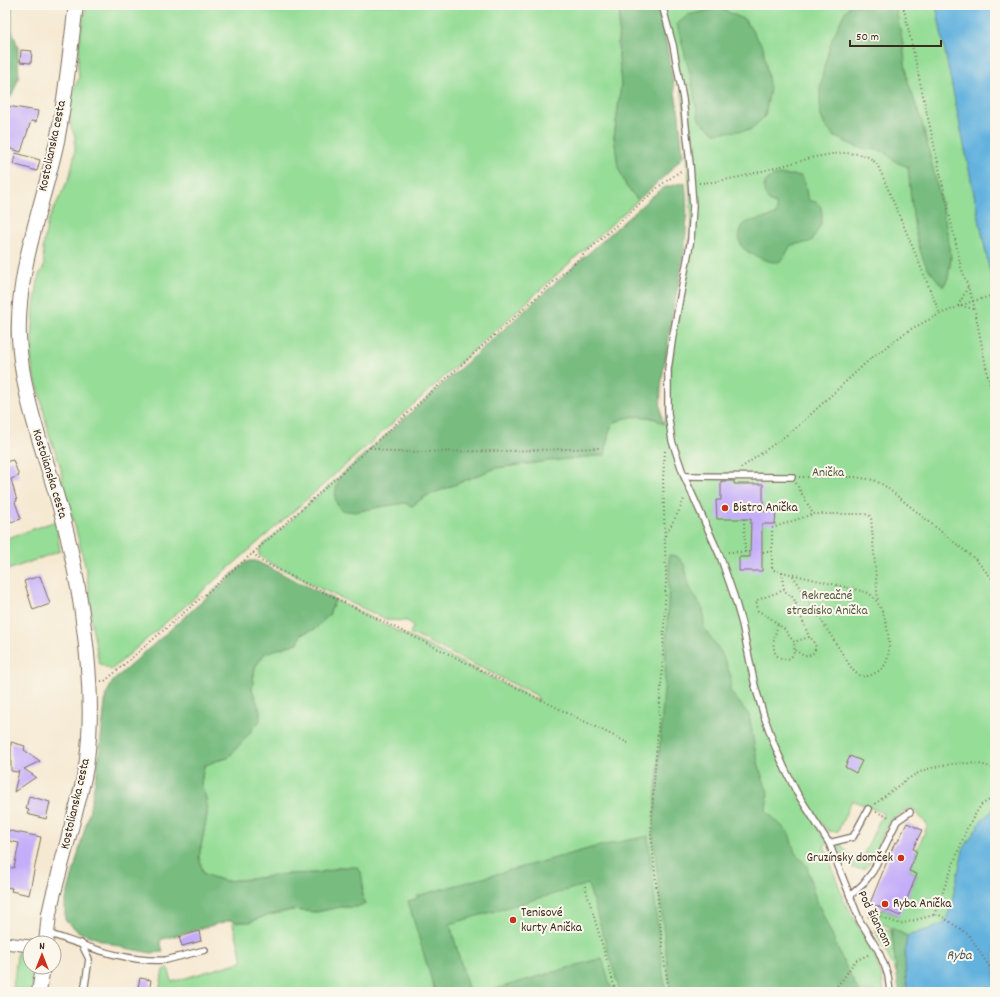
<svg xmlns="http://www.w3.org/2000/svg" width="1000" height="997" viewBox="0 0 1000 997" font-family="Dekko,sans-serif">
	<rect width="100%" height="100%" fill="#fbf7ec"/>
	<filter id="ink" filterUnits="userSpaceOnUse"><feTurbulence type="fractalNoise" baseFrequency=".025" numOctaves="2"/><feDisplacementMap in="SourceGraphic" scale="8" xChannelSelector="R" yChannelSelector="G"/><feConvolveMatrix kernelMatrix="1 2 1 2 8 2 1 2 1" color-interpolation-filters="sRGB"/></filter>
	<filter id="wash" filterUnits="userSpaceOnUse"><feTurbulence type="fractalNoise" baseFrequency=".012" numOctaves="4" result="noise"/><feDisplacementMap in="SourceGraphic" scale="16" xChannelSelector="R" yChannelSelector="G"/><feGaussianBlur stdDeviation="0.9" result="paint"/><feColorMatrix in="noise" values="0 0 0 0 0 0 0 0 0 0 0 0 0 0 0 0 0 1.4 0 .05"/><feComposite in="paint" operator="in"/></filter>
	<g filter="url(#wash)">
		<rect width="100%" height="100%" fill="#f5e9d2"/>
		<g fill="#96dd97" stroke="#68845a">
			<path d="M 87,5 L 620,5 L 620,10 L 618,43 L 621,86 L 614,137 L 626,186 L 638,200 C 465,360 289,517 111,670 L 99,663 L 92,626 L 90,595 L 85,565 L 75,526 L 62,483 L 61,468 L 49,434 L 39,391 L 34,376 L 31,361 L 34,307 L 39,275 L 44,267 L 43,246 L 48,221 L 70,176 L 75,152 L 75,137 L 70,124 L 69,106 L 74,89 L 79,78 L 78,66 L 79,47 L 83,18 Z"/>
			<path d="M 662,5 L 936,5 L 995,297 L 995,804 L 992,811 L 981,821 L 947,918 L 942,925 L 907,936 L 877,921 L 882,909 L 899,916 L 917,874 L 909,871 L 917,852 L 916,851 L 928,825 L 911,807 L 890,820 L 875,851 L 869,864 L 865,868 L 858,869 L 853,868 L 848,864 L 837,846 L 841,844 L 848,854 L 861,860 L 883,813 L 852,800 L 838,831 C 827,833 826,829 820,821 L 819,826 L 829,843 L 824,846 L 827,853 L 844,901 L 869,944 L 877,962 L 882,978 L 884,992 L 159,992 L 163,970 L 168,968 L 172,982 L 243,961 L 232,920 L 237,922 L 250,922 L 265,916 L 292,910 L 316,912 L 341,907 L 357,907 L 362,896 L 363,885 L 342,867 L 318,873 L 286,874 L 250,879 L 225,881 L 212,877 L 203,873 L 199,857 L 207,815 L 206,799 L 201,783 L 204,766 L 215,761 L 228,758 L 259,721 L 260,711 L 252,689 L 255,667 L 265,653 L 298,643 L 301,634 L 315,629 L 329,615 L 335,600 L 539,701 L 536,695 L 410,633 L 413,627 L 411,623 L 407,621 L 388,620 L 319,588 L 270,563 L 262,558 L 259,555 L 259,552 L 260,548 L 340,476 L 335,497 L 355,512 L 379,507 L 405,503 L 412,506 L 424,497 L 496,468 L 549,461 L 605,455 C 606,449 608,432 611,427 C 619,416 640,415 652,418 C 656,419 660,422 663,424 L 668,413 L 668,386 L 692,223 L 683,99 Z"/>
			<polygon points="10,316 11,347 5,349 5,317"/>
			<polygon points="56,521 60,551 5,571 5,539"/>
			<polygon points="878,926 891,931 897,974 876,932 876,929"/>
			<polygon points="18,948 30,954 30,967 35,967 36,970 33,991 13,989"/>
		</g>
		<g fill="#78bc80" stroke="#5a734f">
			<polygon points="5,5 12,5 12,30 18,47 18,62 19,77 12,95 5,104"/>
			<polygon points="620,5 657,5 662,20 679,115 683,156 669,172 638,200 626,186 618,167 614,137 621,86 618,43 620,10"/>
			<path d="M 850,5 L 895,5 L 903,44 L 907,79 L 922,122 L 929,152 L 943,210 L 950,248 L 951,259 L 948,278 L 943,287 C 938,280 932,274 927,267 C 913,242 911,196 908,167 L 896,162 L 883,151 L 857,147 L 835,137 L 825,126 L 820,114 L 820,89 L 824,67 L 832,39 L 845,12 Z"/>
			<polygon points="720,8 745,20 763,47 770,89 765,116 750,130 715,133 699,120 690,74 677,24 688,15"/>
			<path d="M 780,175 L 791,175 L 801,176 L 805,183 L 807,196 L 810,201 L 816,202 L 821,207 L 822,216 L 821,224 L 812,241 C 805,244 798,243 791,245 C 788,250 785,258 780,261 C 774,266 748,253 743,248 C 741,246 740,244 740,242 C 738,236 741,229 743,224 C 754,219 765,219 775,215 L 777,212 L 776,204 C 774,203 772,203 770,202 C 767,199 764,194 764,190 C 763,180 771,176 780,175 Z"/>
			<path d="M 685,182 C 688,208 687,238 682,264 C 680,279 676,294 673,309 C 671,321 670,333 668,345 C 663,372 657,397 663,424 C 660,422 656,418 652,418 C 640,415 619,416 611,427 C 608,433 606,449 605,455 L 549,461 L 496,468 L 424,497 L 412,506 L 405,503 L 379,507 L 355,512 L 341,510 C 331,498 336,490 340,476 L 649,199 L 663,188 Z"/>
			<polygon points="669,555 677,556 684,564 690,588 703,609 704,628 721,652 731,676 730,691 749,715 755,749 760,770 768,793 766,811 789,833 795,853 807,866 814,894 844,963 859,992 671,992 666,954 653,835 665,676 669,578"/>
			<polygon points="250,561 256,561 262,564 335,600 329,615 315,629 301,634 298,643 265,653 255,667 252,689 260,711 260,721 228,758 215,761 204,766 201,783 206,799 207,815 199,857 203,873 212,877 225,881 250,879 286,874 318,873 342,867 357,867 361,872 363,885 362,896 366,903 357,907 341,907 316,912 292,910 265,916 250,922 237,922 231,920 160,940 163,952 151,953 120,947 79,932 65,920 65,903 89,813 97,771 106,695 113,681 125,670 245,563"/>
			<polygon points="648,836 662,966 666,992 620,992 588,884 450,924 469,992 435,992 408,901 417,899 417,896 595,847"/>
			<path d="M 891,928 L 907,936 C 904,955 905,973 908,992 L 899,992 Z"/>
			<polygon points="602,958 612,991 608,992 485,992"/>
		</g>
		<g fill="#64b2de" stroke="#506e7e">
			<polygon points="936,5 995,5 995,297 941,32"/>
			<path d="M 995,804 L 995,992 L 908,992 C 905,973 904,955 907,936 L 942,925 L 947,918 L 951,905 L 963,850 L 981,821 L 992,811 Z"/>
		</g>
		<g id="blocks">
			<g fill="#c5aef9">
				<polygon points="21,50 32,51 31,63 20,62"/>
				<polygon points="7,106 38,111 36,122 31,121 21,152 5,147 5,115"/>
				<polygon points="16,153 40,160 37,171 13,164"/>
				<polygon points="13,460 19,476 11,479 17,501 15,502 21,519 11,522 9,517 5,518 5,462"/>
				<polygon points="721,481 734,481 734,484 763,484 763,511 776,511 775,524 762,524 762,571 739,571 739,557 750,557 751,519 717,519 716,500 721,500"/>
				<polygon points="40,576 50,604 33,610 24,581"/>
				<polygon points="11,742 25,746 24,750 40,761 24,769 36,777 14,792 19,771 17,772 11,771"/>
				<polygon points="850,756 862,761 856,773 845,767"/>
				<polygon points="29,796 50,802 46,819 27,814 29,810 26,809"/>
				<polygon points="907,823 922,830 913,849 917,852 909,871 917,874 900,916 870,903 895,842 897,843"/>
				<polygon points="5,830 41,837 29,895 11,891 12,888 5,887 5,867 14,868 19,843 5,840"/>
				<polygon points="199,931 201,941 182,946 179,937"/>
				<polygon points="140,978 151,980 149,992 137,992"/>
			</g>
		</g>
	</g>
	<g filter="url(#ink)">
		<use href="#blocks" fill-opacity="0" stroke="#7c6d5d" stroke-width="1"/>
		<g fill="none" stroke-linecap="round" stroke-linejoin="round">
			<defs>
				<g id="service">
					<polyline points="662,5 673,45 683,99 690,164 693,206 691,239 673,335 668,369 668,413 672,441 684,476 720,556 734,596 742,624 755,686 764,716 774,744 785,769 797,793 829,843 860,921 878,950 885,967 888,976 890,992"/>
					<polyline points="684,476 792,477"/>
					<polyline points="829,843 853,837 868,809"/>
					<polyline points="850,896 863,884 873,871 897,821 910,812"/>
					<path d="M 47,933 C 84,945 126,963 166,960 L 205,950"/>
					<polyline points="81,943 89,959 84,992"/>
				</g>
				<polyline id="minor" points="5,943 30,946"/>
				<g id="tertiary">
					<path d="M 46,943 L 49,914 L 53,896 C 60,870 67,843 74,817 C 79,798 85,779 87,759 C 93,710 89,662 82,613 C 77,580 71,547 62,515 C 46,455 22,400 19,338 C 16,271 43,205 57,141 C 66,96 70,50 76,5"/>
					<polyline points="39,992 43,967"/>
				</g>
			</defs>
			<use href="#service" stroke="#7c6d5d" stroke-width="8"/>
			<use href="#minor" stroke="#7c6d5d" stroke-width="13"/>
			<use href="#tertiary" stroke="#7c6d5d" stroke-width="16"/>
			<g stroke="#7c6d5d" stroke-width="2" stroke-dasharray="1 3" stroke-linecap="butt">
				<polyline points="903,5 961,267 973,301 995,412"/>
				<polyline points="699,183 713,182 740,177 815,157 832,154 844,153 858,154 869,157 877,164 882,175 911,243 940,314"/>
				<polyline points="958,306 968,287"/>
				<polyline points="961,306 974,309"/>
				<polyline points="370,447 392,452 503,451 600,448"/>
				<polyline points="665,451 663,478 666,579 662,673 652,811 651,835 664,959 669,992"/>
				<polyline points="741,468 795,429 870,359 909,330 940,314 973,301 995,295"/>
				<polyline points="799,477 855,477 874,480 885,486 976,560 995,582"/>
				<polyline points="796,483 813,514 865,514 869,515 871,517 878,602"/>
				<polyline points="744,519 745,552"/>
				<polyline points="665,536 680,509 684,499"/>
				<polyline points="728,552 750,552"/>
				<path d="M 763,552 L 772,552 L 772,569 L 774,570 L 866,592 C 885,600 894,645 886,663 C 883,669 875,674 868,676 C 861,677 857,675 852,669 L 792,574"/>
				<polyline points="772,552 772,528 813,514"/>
				<polyline points="253,553 261,561 628,743"/>
				<path d="M 782,572 C 783,577 782,588 786,592 C 789,595 792,596 794,599 L 809,637 L 794,642 L 784,629 L 769,617 L 758,611 L 756,606 L 757,600 L 760,599 L 784,590"/>
				<path d="M 778,625 C 775,635 771,644 776,655 C 789,664 796,657 794,642"/>
				<path d="M 795,650 L 804,656 C 810,656 814,654 816,647 L 813,640 L 809,637"/>
				<polyline points="101,681 105,681 253,553 662,184 682,170"/>
				<path d="M 875,804 C 889,793 904,780 920,772 C 937,764 980,758 995,770"/>
				<polyline points="876,812 889,817"/>
				<polyline points="585,886 616,992"/>
				<polyline points="934,915 967,828 981,805 991,799 995,799"/>
				<polyline points="868,917 874,914 900,924 938,914 969,935 995,976"/>
				<polyline points="832,992 843,979 855,961 870,954"/>
			</g>
			<use href="#service" stroke="#fff" stroke-width="5.5"/>
			<use href="#minor" stroke="#fff" stroke-width="11"/>
			<use href="#tertiary" stroke="#fff" stroke-width="14"/>
		</g>
	</g>
	<g fill="#c8321e" stroke="#fbf7ec" stroke-width="1.5">
		<circle cx="725" cy="508" r="4"/>
		<circle cx="901" cy="858" r="4"/>
		<circle cx="885" cy="904" r="4"/>
		<circle cx="513" cy="920" r="4"/>
	</g>
	<g text-anchor="middle" dominant-baseline="central" stroke-width="4" stroke-linejoin="round" paint-order="stroke">
		<g font-size="13" fill="#3b2a1e" stroke="#fbf7ec">
			<text transform="translate(53 146) rotate(-78)">Kostolianska cesta</text>
			<text transform="translate(49 474) rotate(73)">Kostolianska cesta</text>
			<text transform="translate(76 804) rotate(-77)">Kostolianska cesta</text>
			<text transform="translate(874 919) rotate(63)">Pod šiancom</text>
		</g>
		<g font-size="13" fill="#52573c" stroke="#fbf7ec">
			<text x="828" y="473">Anička</text>
			<text x="827" y="596">Rekreačné<tspan x="827" dy="15">stredisko Anička</tspan></text>
		</g>
		<g font-size="13" fill="#3b2a1e" stroke="#fbf7ec" text-anchor="start">
			<text x="733" y="508">Bistro Anička</text>
			<text x="893" y="858" text-anchor="end">Gruzínsky domček</text>
			<text x="893" y="904">Ryba Anička</text>
			<text x="521" y="913">Tenisové<tspan x="521" dy="15">kurty Anička</tspan></text>
		</g>
		<g font-size="14" font-style="italic" fill="#495a61" stroke="#fbf7ec">
			<text x="959" y="956">Ryba</text>
		</g>
	</g>
	<rect width="1000" height="997" fill="none" stroke="#fbf7ec" stroke-width="20"/>
	<g transform="translate(42 955)"><circle r="19" fill="#fbf7ec" stroke="#aea59a"/>
	<path d="M0-3L7 15L0 10L-7 15Z" fill="#c8321e"/>
	<text y="-6" font-size="11" font-weight="bold" text-anchor="middle" fill="#3b2a1e">N</text>
	</g>
	<path d="M850 40v6h91v-6" fill="none" stroke="#3b2a1e" stroke-width="2"/>
	<text x="856" y="40" font-size="12" fill="#3b2a1e" stroke="#fbf7ec" stroke-width="3" paint-order="stroke">50 m</text>
</svg>
